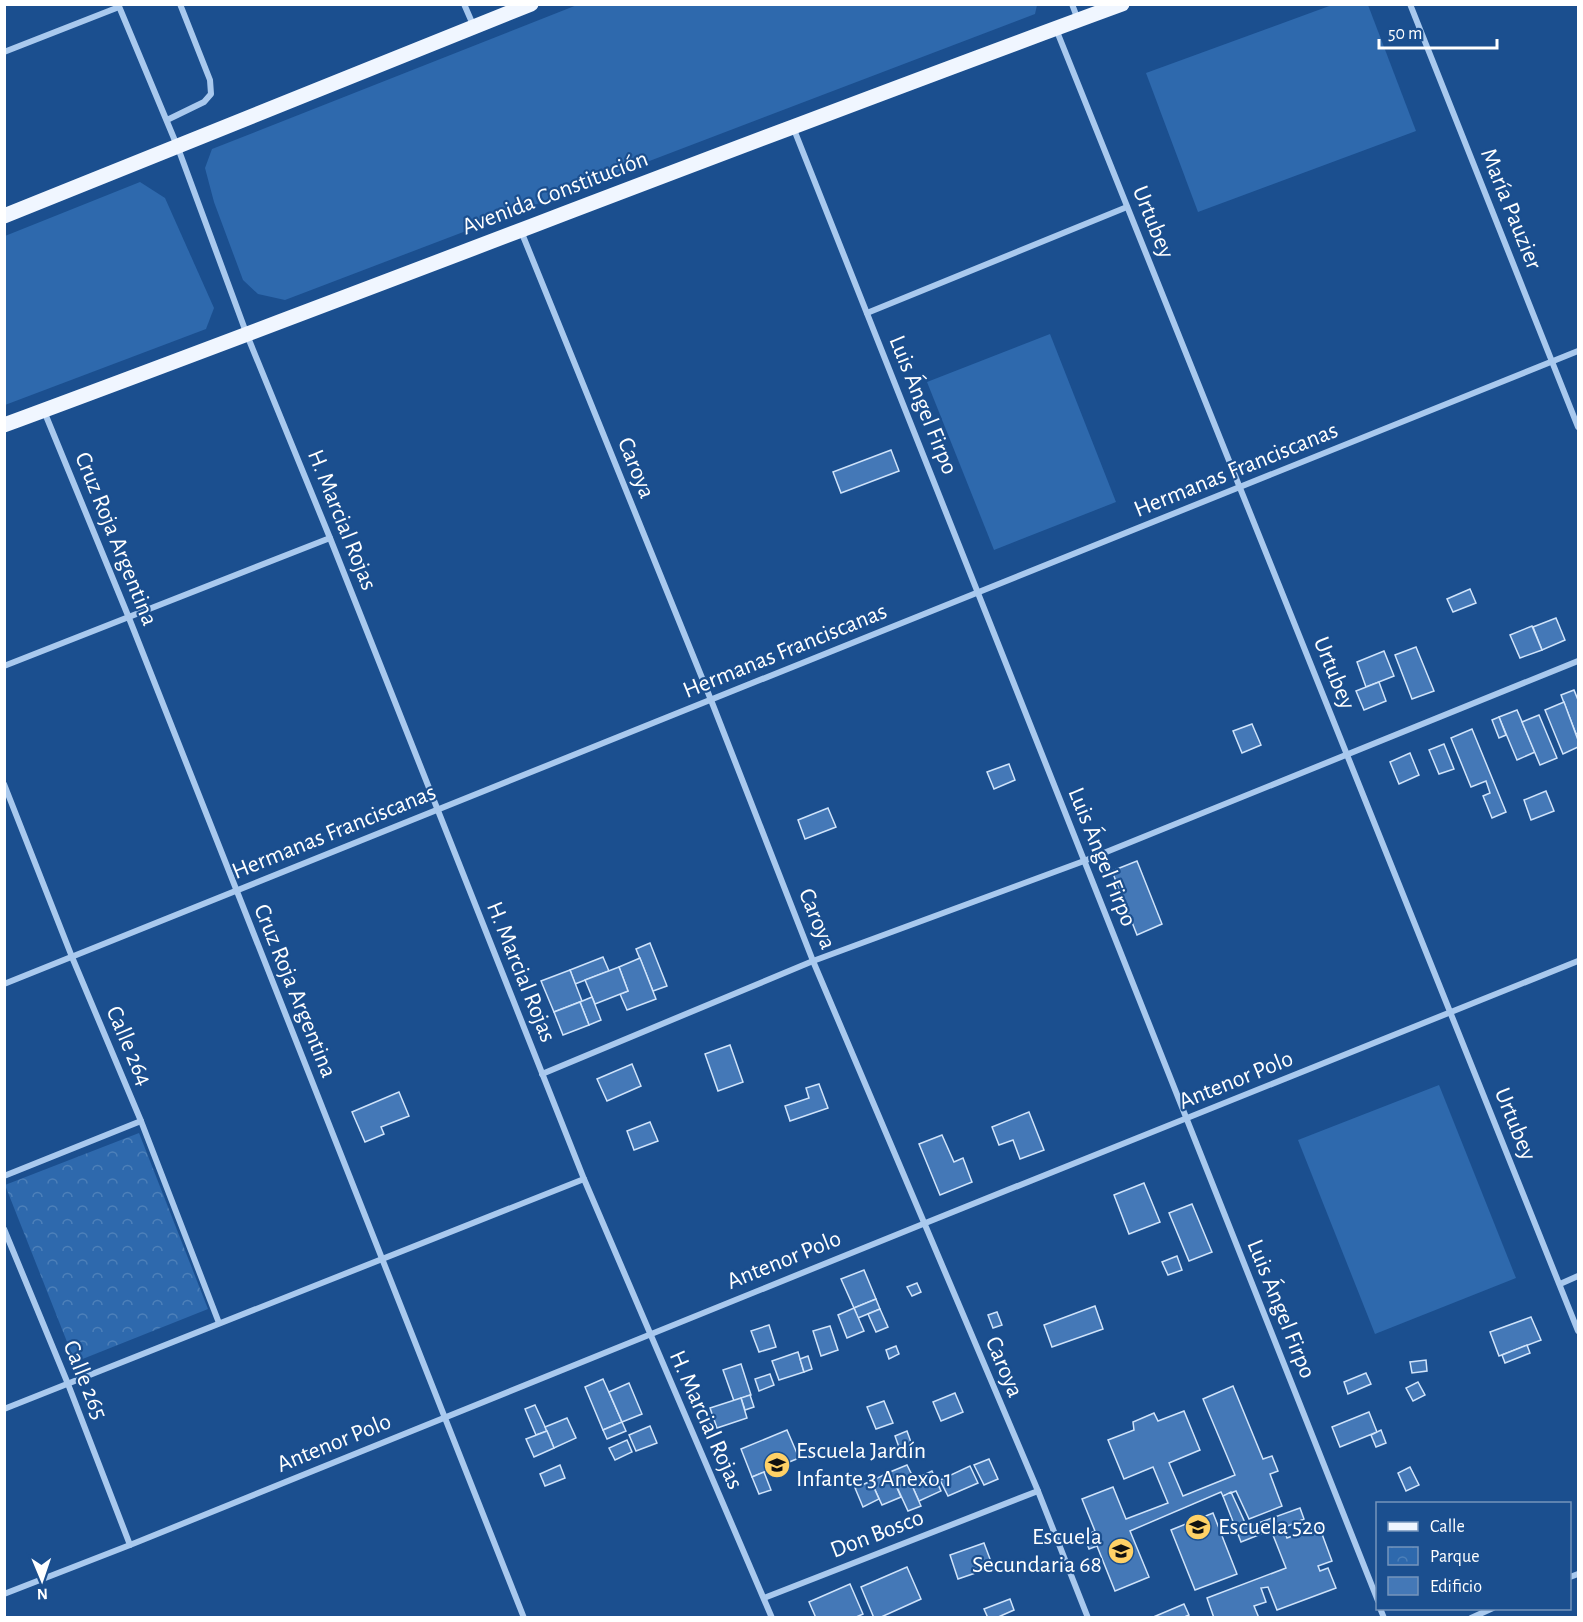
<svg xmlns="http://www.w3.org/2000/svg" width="1583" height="1622" viewBox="0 0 1583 1622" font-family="'Alegreya Sans',sans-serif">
	<defs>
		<pattern id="park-crowns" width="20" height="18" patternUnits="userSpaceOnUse" patternTransform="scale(1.5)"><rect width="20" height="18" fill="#2e69ad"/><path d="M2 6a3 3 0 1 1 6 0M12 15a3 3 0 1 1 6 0" fill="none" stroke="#4d80b9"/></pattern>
	</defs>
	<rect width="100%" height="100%" fill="#1b4f8f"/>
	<g fill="#2e69ad">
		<polygon points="577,5 577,4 1037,5 1035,14 285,300 258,294 243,280 214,202 205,168 212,149"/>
		<polygon points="1332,5 1368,5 1416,131 1198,212 1146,73"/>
		<polygon points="140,182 165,198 214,308 206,329 5,405 5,236"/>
		<polygon points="1050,334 1116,502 994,550 927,382"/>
		<polygon points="1439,1085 1516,1278 1375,1334 1298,1140"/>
	</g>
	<polygon fill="url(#park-crowns)" points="139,1133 208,1309 75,1362 5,1185"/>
	<g fill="#4478b7" stroke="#cfe3fa" stroke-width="1.5">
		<polygon points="891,450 899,471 841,493 833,472"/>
		<polygon points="1470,589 1476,603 1453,612 1447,599"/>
		<polygon points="1556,618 1565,640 1542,650 1533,627"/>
		<polygon points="1532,626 1542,650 1520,658 1510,635"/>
		<polygon points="1416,647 1434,691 1412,699 1395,655"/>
		<polygon points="1384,651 1394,676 1366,687 1357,662"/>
		<polygon points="1379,682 1386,701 1364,710 1356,691"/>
		<polygon points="1574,690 1578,700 1578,733 1576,734 1561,695"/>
		<polygon points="1564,702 1578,740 1578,747 1563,754 1545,710"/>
		<polygon points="1517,710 1535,752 1517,760 1499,717"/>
		<polygon points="1539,715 1557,758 1540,765 1522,722"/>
		<polygon points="1499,717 1506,735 1499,738 1492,720"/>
		<polygon points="1252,724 1261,745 1242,753 1233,731"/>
		<polygon points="1472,729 1506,812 1492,818 1483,796 1490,793 1486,781 1471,787 1451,738"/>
		<polygon points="1444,744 1454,769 1439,774 1429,750"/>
		<polygon points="1410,753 1419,775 1399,784 1390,762"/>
		<polygon points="1009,764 1015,780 994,789 987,772"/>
		<polygon points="1546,791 1554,811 1531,820 1524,800"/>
		<polygon points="828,808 836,827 805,839 798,820"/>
		<polygon points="1137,861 1162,924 1137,935 1112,871"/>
		<polygon points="650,943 667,986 653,991 636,949"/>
		<polygon points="603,957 609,971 575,984 570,970"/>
		<polygon points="640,958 656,999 627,1010 620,994 628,991 619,967"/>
		<polygon points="619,967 628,991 595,1004 585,980"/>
		<polygon points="570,970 582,1001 554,1012 541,981"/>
		<polygon points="592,997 601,1020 589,1025 580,1002"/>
		<polygon points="580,1002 589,1025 563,1035 554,1012"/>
		<polygon points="730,1045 743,1082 718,1091 705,1054"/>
		<polygon points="632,1064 641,1086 607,1101 597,1079"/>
		<polygon points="819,1084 828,1108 790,1121 785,1106 809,1098 806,1088"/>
		<polygon points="399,1092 409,1116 381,1127 384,1134 365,1142 352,1112"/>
		<polygon points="1029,1112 1044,1150 1020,1159 1013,1140 999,1145 992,1127"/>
		<polygon points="650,1122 658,1141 634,1150 627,1131"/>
		<polygon points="942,1135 954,1162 963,1158 972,1182 940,1195 919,1144"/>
		<polygon points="1144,1183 1160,1222 1129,1234 1114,1195"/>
		<polygon points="1192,1204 1212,1252 1189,1261 1169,1213"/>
		<polygon points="1177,1256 1182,1270 1168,1275 1162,1262"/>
		<polygon points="864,1270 876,1299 854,1308 841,1279"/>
		<polygon points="917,1283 921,1292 912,1296 907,1287"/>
		<polygon points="876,1299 880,1309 858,1318 854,1308"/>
		<polygon points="1095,1306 1103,1329 1052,1347 1044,1325"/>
		<polygon points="854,1308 864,1331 847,1338 838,1315"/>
		<polygon points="880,1309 888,1327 876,1332 868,1314"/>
		<polygon points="997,1312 1002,1325 993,1328 988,1315"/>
		<polygon points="1531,1317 1541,1340 1499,1356 1490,1332"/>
		<polygon points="769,1325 776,1347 759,1352 751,1331"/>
		<polygon points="830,1326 838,1350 821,1356 813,1331"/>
		<polygon points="1527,1345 1530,1353 1505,1363 1502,1355"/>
		<polygon points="896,1346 899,1354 889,1359 886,1350"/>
		<polygon points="798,1352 804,1372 779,1380 772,1361"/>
		<polygon points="808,1356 812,1369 804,1372 800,1359"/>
		<polygon points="1426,1360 1427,1371 1412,1373 1410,1362"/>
		<polygon points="741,1364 751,1395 734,1401 723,1370"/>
		<polygon points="1366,1373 1371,1384 1348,1394 1344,1382"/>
		<polygon points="770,1374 774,1385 759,1391 755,1379"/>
		<polygon points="603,1379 622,1422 603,1430 585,1387"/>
		<polygon points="1418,1382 1425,1395 1413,1401 1406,1388"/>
		<polygon points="629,1383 642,1414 622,1422 609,1392"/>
		<polygon points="1233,1386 1263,1459 1272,1456 1278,1471 1270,1474 1282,1506 1249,1519 1236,1491 1223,1496 1221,1492 1130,1531 1149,1577 1115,1591 1097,1546 1089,1549 1084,1536 1095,1531 1082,1499 1113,1487 1126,1519 1168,1503 1153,1467 1124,1479 1108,1440 1134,1430 1133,1422 1154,1413 1158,1421 1184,1411 1200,1450 1169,1463 1183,1496 1235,1475 1203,1399"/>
		<polygon points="955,1393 963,1412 941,1421 933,1402"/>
		<polygon points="750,1395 754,1407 745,1410 741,1398"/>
		<polygon points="741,1398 747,1418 717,1428 710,1408"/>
		<polygon points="884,1401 893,1423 876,1429 867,1407"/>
		<polygon points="535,1405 547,1431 536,1435 525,1409"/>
		<polygon points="1369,1412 1377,1432 1340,1447 1332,1427"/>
		<polygon points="567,1418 576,1438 554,1448 545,1427"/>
		<polygon points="622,1422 626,1431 607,1439 603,1430"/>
		<polygon points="650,1426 657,1443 636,1451 629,1435"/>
		<polygon points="787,1430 799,1458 752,1477 741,1449"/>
		<polygon points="1381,1430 1386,1443 1376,1447 1371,1435"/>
		<polygon points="547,1431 554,1448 534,1457 526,1439"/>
		<polygon points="907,1431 912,1445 900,1450 895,1436"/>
		<polygon points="627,1440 632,1452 615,1460 609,1448"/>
		<polygon points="989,1459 998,1479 984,1485 974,1465"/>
		<polygon points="560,1465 565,1478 545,1486 540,1474"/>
		<polygon points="907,1465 914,1479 897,1487 890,1472"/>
		<polygon points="970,1466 978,1483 948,1496 940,1480"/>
		<polygon points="1410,1467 1419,1485 1406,1491 1398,1473"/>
		<polygon points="932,1471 941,1491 919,1501 910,1481"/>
		<polygon points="764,1472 771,1490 759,1494 752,1477"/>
		<polygon points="890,1472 901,1497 882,1505 871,1481"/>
		<polygon points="871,1481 879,1499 863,1507 855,1488"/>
		<polygon points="910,1481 921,1506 908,1511 897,1487"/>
		<polygon points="1231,1492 1247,1527 1300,1508 1304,1519 1283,1528 1287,1538 1319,1526 1332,1561 1318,1566 1320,1571 1328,1568 1336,1588 1277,1610 1268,1587 1261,1588 1266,1602 1254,1606 1259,1618 1214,1618 1207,1598 1286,1568 1271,1530 1241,1542 1223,1496"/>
		<polygon points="1213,1513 1237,1574 1195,1590 1171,1530"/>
		<polygon points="984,1543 993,1567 958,1579 950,1555"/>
		<polygon points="907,1567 921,1599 879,1618 874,1618 861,1587"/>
		<polygon points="850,1584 863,1614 854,1618 816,1618 809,1602"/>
		<polygon points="1010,1599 1014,1610 996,1618 988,1618 984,1609"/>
		<polygon points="1184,1604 1189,1615 1182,1618 1151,1618"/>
	</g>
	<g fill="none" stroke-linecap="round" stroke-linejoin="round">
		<g stroke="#a9c9ee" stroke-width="6">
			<polyline points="118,4 178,148 247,335 330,538 584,1179 772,1618"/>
			<polyline points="464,4 474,27"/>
			<polyline points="1072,4 1078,20"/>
			<polyline points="1410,4 1578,427"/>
			<polyline points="1056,29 1578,1331"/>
			<polyline points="4,52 119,7"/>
			<polyline points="167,120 204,102 211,94 210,80 180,4"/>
			<polyline points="793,127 1378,1601"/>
			<polyline points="521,231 711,700 813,961 1038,1491 1088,1618"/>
			<polyline points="867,313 1127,207"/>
			<polyline points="44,411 129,618 524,1618"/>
			<polyline points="4,666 330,538"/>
			<polyline points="4,784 72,957 141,1121 219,1323"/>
			<polyline points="4,984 1578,351"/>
			<polyline points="542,1074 813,961 1084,861 1578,661"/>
			<polyline points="4,1176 141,1121"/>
			<polyline points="4,1229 68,1384 130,1545"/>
			<polyline points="1560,1284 1578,1276"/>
			<polyline points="4,1409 584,1179"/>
			<polyline points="1570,1577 1578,1574"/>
			<polyline points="4,1594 130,1545 923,1224 1578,961"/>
			<polyline points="764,1598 1038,1491"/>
			<polyline points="1380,1608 1384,1618"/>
			<polyline points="1471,1618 1493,1608"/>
		</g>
		<g stroke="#f0f6ff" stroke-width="15">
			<polyline points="4,216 531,4"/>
			<path d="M 4,425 C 378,287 748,141 1122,4"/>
		</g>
	</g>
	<defs>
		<symbol id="school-disc" viewBox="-11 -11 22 22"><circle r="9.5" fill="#ffd166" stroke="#1b4f8f"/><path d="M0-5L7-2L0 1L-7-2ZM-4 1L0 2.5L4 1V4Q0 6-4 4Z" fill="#111"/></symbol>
	</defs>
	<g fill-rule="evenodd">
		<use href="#school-disc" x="762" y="1450" width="30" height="30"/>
		<use href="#school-disc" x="1183" y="1512" width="30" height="30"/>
		<use href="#school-disc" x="1106" y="1536" width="30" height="30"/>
	</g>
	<g text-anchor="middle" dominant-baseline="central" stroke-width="4.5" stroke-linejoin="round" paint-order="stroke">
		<g font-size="24" fill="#fff" stroke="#1b4f8f">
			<text transform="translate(555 193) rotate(-21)">Avenida Constitución</text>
			<text transform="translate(1511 209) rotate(68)">María Pauzier</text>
			<text transform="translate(1153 222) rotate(68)">Urtubey</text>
			<text transform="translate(923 405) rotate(68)">Luis Ángel Firpo</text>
			<text transform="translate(636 468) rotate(68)">Caroya</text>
			<text transform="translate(1236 470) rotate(-22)">Hermanas Franciscanas</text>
			<text transform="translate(342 520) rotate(68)">H. Marcial Rojas</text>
			<text transform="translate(116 539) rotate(68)">Cruz Roja Argentina</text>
			<text transform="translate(785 651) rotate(-22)">Hermanas Franciscanas</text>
			<text transform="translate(1334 673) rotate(68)">Urtubey</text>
			<text transform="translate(334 832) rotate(-22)">Hermanas Franciscanas</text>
			<text transform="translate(1102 857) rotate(68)">Luis Ángel Firpo</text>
			<text transform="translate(817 919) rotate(68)">Caroya</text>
			<text transform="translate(521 972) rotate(68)">H. Marcial Rojas</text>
			<text transform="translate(295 991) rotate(68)">Cruz Roja Argentina</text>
			<text transform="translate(129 1046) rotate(67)">Calle 264</text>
			<text transform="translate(1236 1080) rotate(-22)">Antenor Polo</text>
			<text transform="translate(1515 1124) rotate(68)">Urtubey</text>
			<text transform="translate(784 1260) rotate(-22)">Antenor Polo</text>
			<text transform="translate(1281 1309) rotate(68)">Luis Ángel Firpo</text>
			<text transform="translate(1004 1367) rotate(67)">Caroya</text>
			<text transform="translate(85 1380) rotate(68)">Calle 265</text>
			<text transform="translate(706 1420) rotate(66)">H. Marcial Rojas</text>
			<text transform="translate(334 1443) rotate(-22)">Antenor Polo</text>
			<text transform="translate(877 1534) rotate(-21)">Don Bosco</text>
		</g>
		<g font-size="24" fill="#fff" stroke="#1b4f8f" text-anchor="start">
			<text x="796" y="1451">Escuela Jardín<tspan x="796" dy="28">Infante 3 Anexo 1</tspan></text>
			<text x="1218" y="1527">Escuela 520</text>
			<text x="1102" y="1537" text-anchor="end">Escuela<tspan x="1102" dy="28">Secundaria 68</tspan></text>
		</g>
	</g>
	<rect width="1583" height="1622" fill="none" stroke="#ffffff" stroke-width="12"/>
	<rect x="1376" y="1502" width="195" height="108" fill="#1b4f8f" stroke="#7695bc" stroke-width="1.5"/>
	<rect x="1388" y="1522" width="30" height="9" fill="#f0f6ff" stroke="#7695bc" stroke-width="1.5"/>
	<text x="1430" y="1532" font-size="18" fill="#ffffff">Calle</text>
	<rect x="1388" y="1547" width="30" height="18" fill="url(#park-crowns)" stroke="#7695bc" stroke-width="1.5"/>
	<text x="1430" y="1562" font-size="18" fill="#ffffff">Parque</text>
	<rect x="1388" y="1577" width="30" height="18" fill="#4478b7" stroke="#7695bc" stroke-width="1.5"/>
	<text x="1430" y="1592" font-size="18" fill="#ffffff">Edificio</text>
	<g transform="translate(42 1580) rotate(178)" stroke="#1b4f8f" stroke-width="4.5" paint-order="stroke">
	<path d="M0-4.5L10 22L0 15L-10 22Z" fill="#ffffff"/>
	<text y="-9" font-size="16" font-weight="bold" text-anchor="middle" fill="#ffffff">N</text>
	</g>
	<path d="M1379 39v9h118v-9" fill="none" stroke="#ffffff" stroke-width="3"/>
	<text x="1388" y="39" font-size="18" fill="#ffffff" stroke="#1b4f8f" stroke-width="4.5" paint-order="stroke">50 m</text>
</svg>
